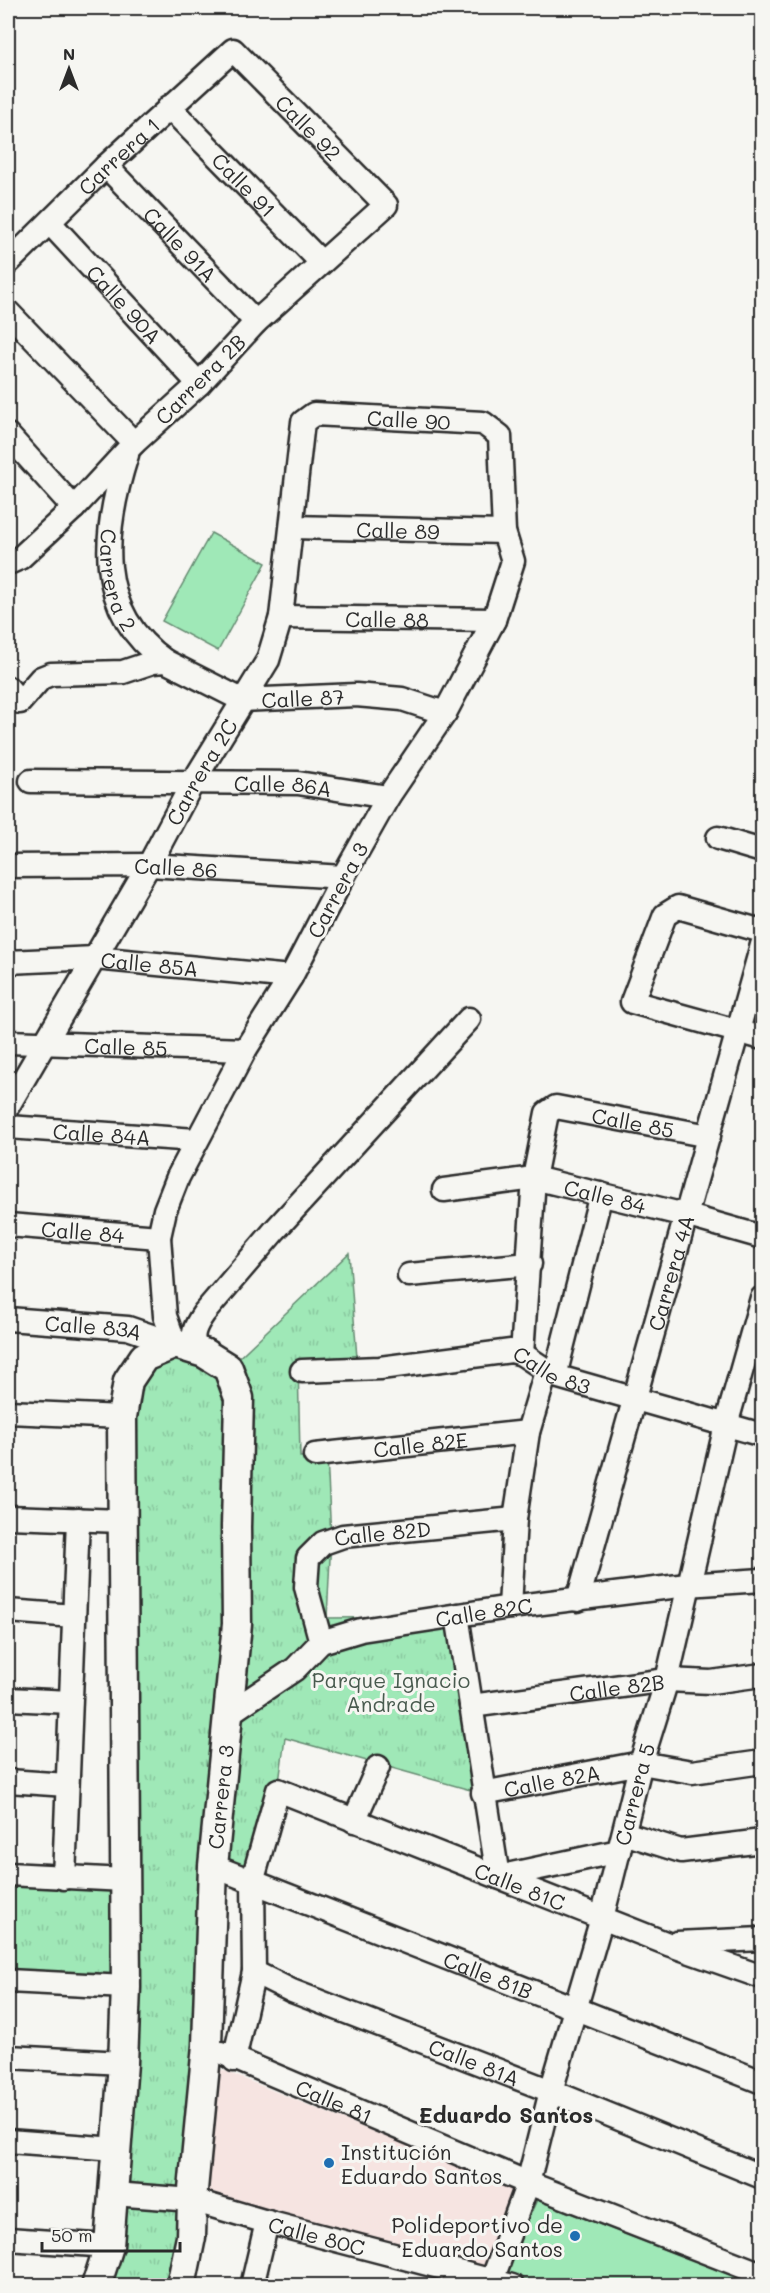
<svg xmlns="http://www.w3.org/2000/svg" width="770" height="2293" viewBox="0 0 770 2293" font-family="Mali,sans-serif">
	<defs>
		<pattern id="park-tufts" width="24" height="20" patternUnits="userSpaceOnUse" patternTransform="scale(1.5)"><rect width="24" height="20" fill="#9fe8b7"/><path d="M3 7l-1-3M5 7V3M7 7l1-3M15 17l-1-3M17 17v-4M19 17l1-3" fill="none" stroke="#89c79e"/></pattern>
	</defs>
	<rect width="100%" height="100%" fill="#f6f6f2"/>
	<filter id="ink" filterUnits="userSpaceOnUse"><feTurbulence type="fractalNoise" baseFrequency=".0167" numOctaves="2"/><feDisplacementMap in="SourceGraphic" scale="12" xChannelSelector="R" yChannelSelector="G"/><feConvolveMatrix kernelMatrix="1 2 1 2 8 2 1 2 1" color-interpolation-filters="sRGB"/></filter>
	<g filter="url(#ink)">
		<polygon fill="#f6e4e1" points="220,2069 515,2190 487,2276 201,2198"/>
		<g fill="#9fe8b7" stroke="#658a71" stroke-width="1.5">
			<polygon points="211,533 266,563 218,651 162,621"/>
			<polygon points="537,2200 757,2285 546,2285 502,2273"/>
		</g>
		<polygon fill="url(#park-tufts)" stroke="#658a71" stroke-width="1.5" points="349,1253 357,1358 298,1361 300,1457 327,1456 331,1538 327,1618 456,1617 481,1793 285,1738 278,1790 253,1879 213,1866 181,2285 96,2285 126,1988 8,1981 8,1874 124,1880 129,1383 174,1347 227,1369"/>
		<g fill="none" stroke-linecap="round" stroke-linejoin="round">
			<defs>
				<g id="minor">
					<path id="s1" d="M 169,107 L 321,262"/>
					<path id="s2" d="M 106,166 L 256,322"/>
					<path id="s3" d="M 50,223 L 199,384"/>
					<path id="s4" d="M 8,263 L 106,166 L 233,50 L 386,205 L 256,322 L 199,384 L 134,443 L 74,508 L 20,558 L 11,562 L 8,560"/>
					<polyline points="8,312 134,443"/>
					<polyline points="8,435 74,508"/>
					<path id="s5" d="M 127,455 C 103,530 93,610 165,661"/>
					<path id="s6" d="M 292,527 L 504,532"/>
					<path id="s7" d="M 281,617 L 494,620"/>
					<path id="s8" d="M 8,688 L 20,702 L 41,678 L 51,674 L 123,672 L 153,662 L 165,661 L 242,700 L 356,695 L 402,699 L 445,713"/>
					<path id="s9" d="M 31,781 L 298,783 L 388,797"/>
					<polyline points="718,838 762,851"/>
					<path id="s10" d="M 8,866 L 149,865 L 343,877"/>
					<polyline points="762,931 678,907 665,915 632,1002 762,1038"/>
					<path id="s11" d="M 8,962 L 95,958 L 291,977"/>
					<path id="s12" d="M 8,1042 L 245,1050"/>
					<path id="s13" d="M 8,1106 L 149,865 L 193,782 L 268,660 L 281,617 L 303,422 L 314,414 L 483,423 L 500,436 L 504,532 L 513,561 L 494,620 L 445,713 L 388,797 L 343,877 L 291,977 L 245,1050 L 178,1177 L 165,1210 L 159,1237 L 165,1316 L 175,1344"/>
					<path id="s14" d="M 8,1127 L 196,1140"/>
					<path id="s15" d="M 444,1190 L 534,1178 L 685,1215 L 762,1237"/>
					<path id="s16" d="M 8,1225 L 159,1237"/>
					<polyline points="409,1275 530,1264"/>
					<path id="s17" d="M 8,1319 L 128,1328 L 175,1344"/>
					<path d="M 196,1351 C 190,1335 195,1326 204,1313 L 275,1230 L 469,1019"/>
					<path id="s18" d="M 522,1354 L 534,1178 L 547,1113 L 556,1107 L 709,1136"/>
					<path id="s19" d="M 302,1371 L 380,1368 L 511,1351 L 522,1354 L 555,1376 L 762,1435"/>
					<polyline points="555,1376 601,1194"/>
					<polyline points="8,1412 122,1417"/>
					<path id="s20" d="M 315,1455 L 528,1432"/>
					<polyline points="8,1517 122,1521"/>
					<path id="s21" d="M 578,1600 L 762,945"/>
					<polyline points="510,1607 515,1519 528,1432 546,1372"/>
					<polyline points="8,1611 74,1616"/>
					<polyline points="457,1615 498,1877 619,1851"/>
					<path id="s22" d="M 321,1642 L 306,1587 L 308,1558 L 323,1543 L 343,1536 L 515,1519"/>
					<polyline points="8,1699 70,1702"/>
					<path id="s23" d="M 471,1706 L 667,1680 L 711,1682 L 762,1675"/>
					<path id="s24" d="M 228,1714 L 295,1669 L 321,1642 L 361,1630 L 510,1607 L 687,1585 L 762,1580"/>
					<polyline points="8,1781 67,1785"/>
					<path id="s25" d="M 483,1793 L 641,1763 L 692,1772 L 762,1762"/>
					<polyline points="354,1821 378,1767"/>
					<polyline points="624,1833 681,1851 762,1841"/>
					<path id="s26" d="M 213,1866 L 762,2082"/>
					<polyline points="8,1874 125,1880"/>
					<polyline points="64,1878 78,1519"/>
					<polyline points="677,1943 762,1939"/>
					<path id="s27" d="M 254,1972 L 292,1991 L 551,2091 L 762,2177"/>
					<polyline points="8,1981 126,1987"/>
					<path id="s28" d="M 222,2053 L 528,2183 L 762,2274"/>
					<polyline points="8,2057 123,2063"/>
					<path id="s29" d="M 234,2060 L 254,1972 L 253,1879 L 278,1790 L 668,1944 L 762,1977"/>
					<polyline points="8,2141 116,2149"/>
					<path id="s30" d="M 114,2194 L 192,2200 L 267,2222 L 512,2286"/>
					<polyline points="8,2239 109,2246"/>
					<polyline points="252,2286 267,2222"/>
					<path id="s31" d="M 490,2286 L 528,2183 L 551,2091 L 602,1918 L 641,1763 L 667,1680 L 726,1425 L 762,1298"/>
				</g>
				<polyline id="major" points="96,2286 109,2246 123,2063 126,1987 122,1417 128,1381 144,1357 175,1344 204,1353 228,1368 239,1398 236,1527 237,1624 213,1866 207,2045 192,2200 191,2237 181,2286"/>
			</defs>
			<use href="#minor" stroke="#2b2b2b" stroke-width="27"/>
			<use href="#major" stroke="#2b2b2b" stroke-width="33"/>
			<use href="#minor" stroke="#f6f6f2" stroke-width="22"/>
			<use href="#major" stroke="#f6f6f2" stroke-width="28"/>
		</g>
	</g>
	<g fill="#1f6fb2" stroke="#f6f6f2" stroke-width="2">
		<circle cx="329" cy="2163" r="6"/>
		<circle cx="575" cy="2236" r="6"/>
	</g>
	<g text-anchor="middle" dominant-baseline="central" stroke-width="6" stroke-linejoin="round" paint-order="stroke">
		<g font-size="21" fill="#2b2b2b" stroke="#f6f6f2">
			<text stroke="none"><textPath href="#s4" startOffset="418">Calle 92</textPath></text>
			<text stroke="none"><textPath href="#s4" startOffset="154">Carrera 1</textPath></text>
			<text stroke="none"><textPath href="#s1" startOffset="108">Calle 91</textPath></text>
			<text stroke="none"><textPath href="#s2" startOffset="108">Calle 91A</textPath></text>
			<text stroke="none"><textPath href="#s3" startOffset="110">Calle 90A</textPath></text>
			<text transform="translate(200 379) rotate(-45)">Carrera 2B</text>
			<text stroke="none"><textPath href="#s13" startOffset="866">Calle 90</textPath></text>
			<text stroke="none"><textPath href="#s6" startOffset="106">Calle 89</textPath></text>
			<text stroke="none"><textPath href="#s5" startOffset="128">Carrera 2</textPath></text>
			<text stroke="none"><textPath href="#s7" startOffset="106">Calle 88</textPath></text>
			<text stroke="none"><textPath href="#s8" startOffset="324">Calle 87</textPath></text>
			<text stroke="none"><textPath href="#s13" startOffset="386">Carrera 2C</textPath></text>
			<text stroke="none"><textPath href="#s9" startOffset="252">Calle 86A</textPath></text>
			<text stroke="none"><textPath href="#s10" startOffset="168">Calle 86</textPath></text>
			<text transform="translate(337 890) rotate(-62)">Carrera 3</text>
			<text stroke="none"><textPath href="#s11" startOffset="142">Calle 85A</textPath></text>
			<text stroke="none"><textPath href="#s12" startOffset="118">Calle 85</textPath></text>
			<text stroke="none"><textPath href="#s18" startOffset="332">Calle 85</textPath></text>
			<text stroke="none"><textPath href="#s14" startOffset="94">Calle 84A</textPath></text>
			<text stroke="none"><textPath href="#s15" startOffset="164">Calle 84</textPath></text>
			<text stroke="none"><textPath href="#s16" startOffset="75">Calle 84</textPath></text>
			<text stroke="none"><textPath href="#s21" startOffset="340">Carrera 4A</textPath></text>
			<text stroke="none"><textPath href="#s17" startOffset="86">Calle 83A</textPath></text>
			<text stroke="none"><textPath href="#s19" startOffset="256">Calle 83</textPath></text>
			<text stroke="none"><textPath href="#s20" startOffset="106">Calle 82E</textPath></text>
			<text stroke="none"><textPath href="#s22" startOffset="168">Calle 82D</textPath></text>
			<text stroke="none"><textPath href="#s24" startOffset="284">Calle 82C</textPath></text>
			<text stroke="none"><textPath href="#s23" startOffset="147">Calle 82B</textPath></text>
			<text stroke="none"><textPath href="#s25" startOffset="70">Calle 82A</textPath></text>
			<text stroke="none"><textPath href="#s31" startOffset="513">Carrera 5</textPath></text>
			<text transform="translate(220 1797) rotate(-84)">Carrera 3</text>
			<text stroke="none"><textPath href="#s29" startOffset="536">Calle 81C</textPath></text>
			<text stroke="none"><textPath href="#s26" startOffset="296">Calle 81B</textPath></text>
			<text stroke="none"><textPath href="#s27" startOffset="238">Calle 81A</textPath></text>
			<text stroke="none"><textPath href="#s28" startOffset="122">Calle 81</textPath></text>
			<text stroke="none"><textPath href="#s30" startOffset="208">Calle 80C</textPath></text>
		</g>
		<g font-size="21" fill="#485a4e" stroke="#f6f6f2">
			<text x="391" y="1679">Parque Ignacio<tspan x="391" dy="24">Andrade</tspan></text>
		</g>
		<g font-size="21" fill="#2b2b2b" stroke="#f6f6f2" text-anchor="start">
			<text x="341" y="2151">Institución<tspan x="341" dy="24">Eduardo Santos</tspan></text>
			<text x="563" y="2224" text-anchor="end">Polideportivo de<tspan x="563" dy="24">Eduardo Santos</tspan></text>
		</g>
		<g font-size="22" font-weight="bold" fill="#2b2b2b" stroke="#f6f6f2">
			<text x="506" y="2114">Eduardo Santos</text>
		</g>
	</g>
	<rect width="770" height="2293" fill="none" stroke="#f6f6f2" stroke-width="30"/>
	<rect x="15" y="15" width="740" height="2263" fill="none" stroke="#2b2b2b" stroke-width="2" filter="url(#ink)"/>
	<g transform="translate(69 69)" stroke="#f6f6f2" stroke-width="4.5" paint-order="stroke">
	<path d="M0-4.5L10 22L0 15L-10 22Z" fill="#2b2b2b"/>
	<text y="-9" font-size="16" font-weight="bold" text-anchor="middle" fill="#2b2b2b">N</text>
	</g>
	<path d="M42 2242v9h138v-9" fill="none" stroke="#2b2b2b" stroke-width="3"/>
	<text x="51" y="2242" font-size="18" fill="#2b2b2b" stroke="#f6f6f2" stroke-width="4.5" paint-order="stroke">50 m</text>
</svg>
